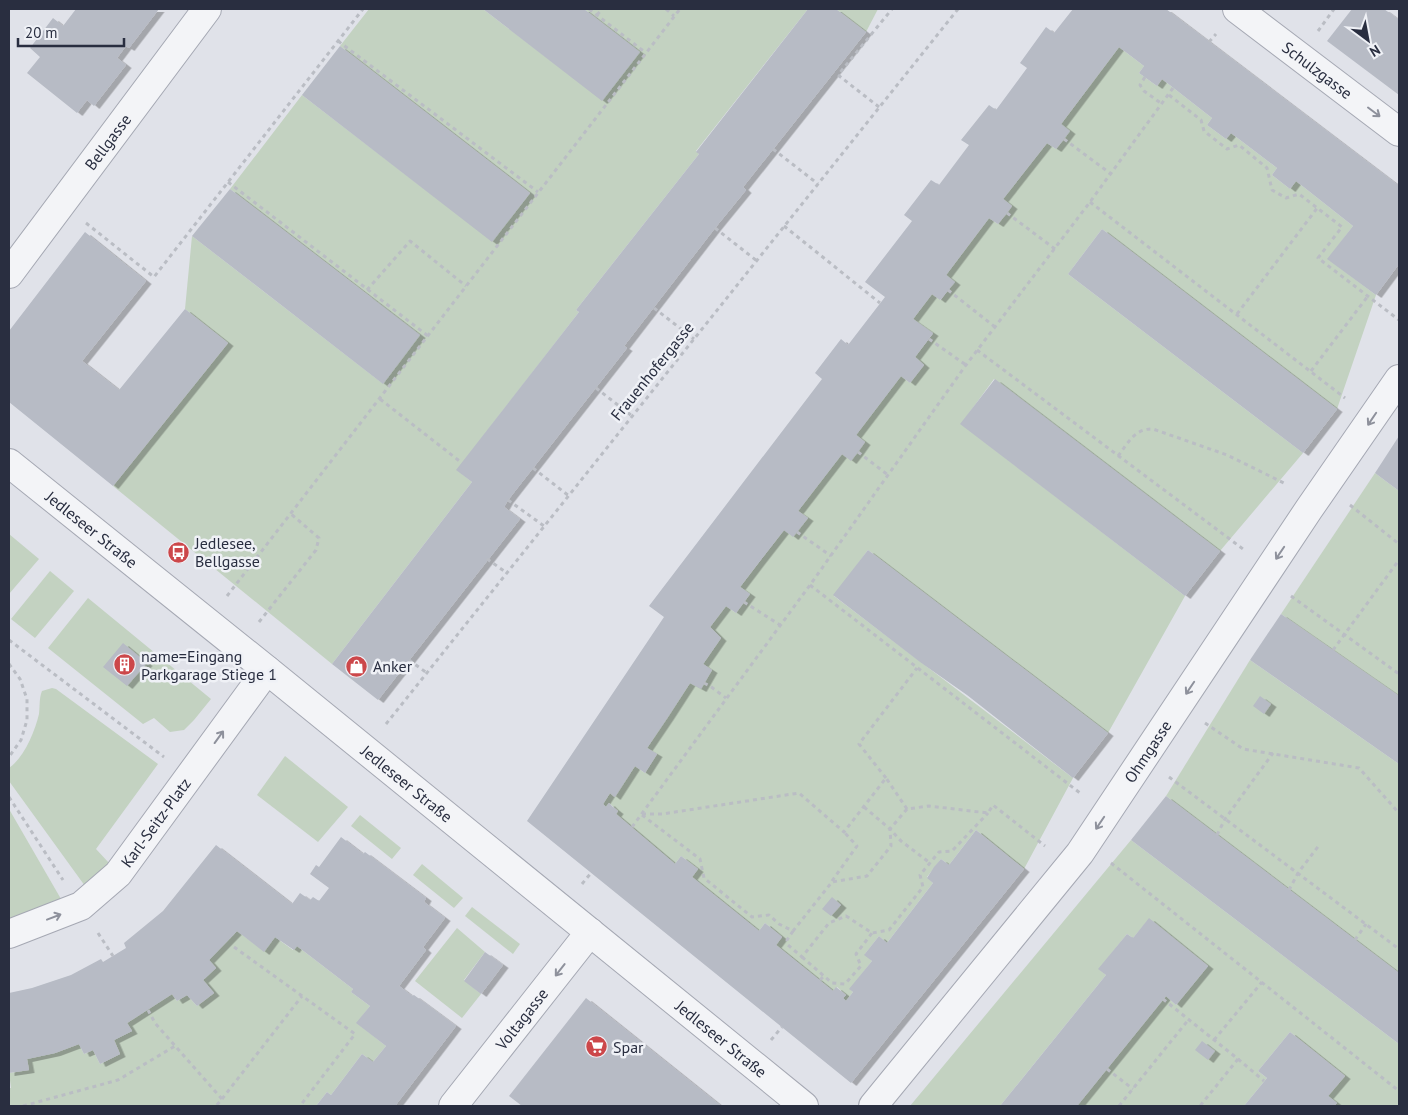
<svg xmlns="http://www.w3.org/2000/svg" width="1408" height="1115" viewBox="0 0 1408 1115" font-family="'PT Sans',sans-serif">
	<defs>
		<filter id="shadow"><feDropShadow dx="5.5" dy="3" stdDeviation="0" flood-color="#0004"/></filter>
	</defs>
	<rect width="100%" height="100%" fill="#e0e2e9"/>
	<g fill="#c3d2c1">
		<polygon points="369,9 483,9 602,100 639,52 584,9 808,9 696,151 699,154 576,310 579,312 457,470 472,482 332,664 113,486 228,343 185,309 192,236 382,383 372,298 230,189 302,95 492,241 530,193 340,46"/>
		<polygon points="836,9 878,9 866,32"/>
		<polygon points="1119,47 1144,66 1139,73 1157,86 1162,79 1212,118 1207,125 1226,139 1231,133 1277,168 1272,175 1290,189 1296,181 1353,226 1328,259 1376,295 1337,409 1102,229 1068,274 1303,453 1220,551 994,379 961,424 1185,596 1108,733 868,550 834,596 1073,778 1024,869 976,830 949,865 941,859 927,877 933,883 887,943 879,936 865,954 872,961 850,989 853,992 846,1001 843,998 846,995 837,987 833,991 776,945 782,937 765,923 759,931 692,877 698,869 681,856 675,864 616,814 618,811 609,803 606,807 603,804 610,793 614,797 635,766 645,773 657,754 647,748 690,683 701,688 712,670 703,664 721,638 710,627 726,606 736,613 750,594 740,587 784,530 793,536 808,518 798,511 842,454 851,460 865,442 856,435 901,376 910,383 924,365 915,357 933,334 913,319 932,294 941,300 954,282 946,275 989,218 998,224 1012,206 1003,199 1047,143 1056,149 1064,139 1061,124"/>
		<polygon points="1375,473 1399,491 1399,696 1281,614"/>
		<polygon points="9,534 39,559 9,594"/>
		<polygon points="50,571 74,591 35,638 11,619"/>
		<polygon points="88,598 211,699 194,720 184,730 170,732 154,718 143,724 48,648"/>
		<polygon points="1250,660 1399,764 1399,973 1166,796"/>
		<path d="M 52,688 L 56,689 L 158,764 L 96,849 L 109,863 L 85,886 L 9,781 L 9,768 C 24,758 35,731 39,714 C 40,706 39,698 42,691 Z"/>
		<polygon points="285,756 348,807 318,842 257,795"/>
		<polygon points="9,809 61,899 9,920"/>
		<polygon points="360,815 401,848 392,859 351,826"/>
		<polygon points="1131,840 1399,1044 1399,1106 1334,1106 1337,1103 1328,1096 1345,1076 1290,1032 1258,1071 1267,1078 1244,1106 1077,1106 1166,996 1176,1005 1208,966 1149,919 1133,938 1127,934 1099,969 1106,975 1000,1106 910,1106"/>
		<polygon points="422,864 463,898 454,908 413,875"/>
		<polygon points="472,907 520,944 513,954 465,916"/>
		<polygon points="457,928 485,952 464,980 481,994 462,1018 415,981"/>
		<polygon points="237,931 264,951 275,937 293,950 297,946 353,989 351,992 370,1006 357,1023 386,1046 373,1062 362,1054 331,1095 327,1092 316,1106 9,1106 9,1088 11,1088 9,1073 29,1070 27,1059 55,1053 79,1044 84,1054 93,1050 100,1064 120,1054 114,1040 132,1031 127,1023 172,994 177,1001 187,995 197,1006 214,993 203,980 216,968 209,960"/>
	</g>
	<g fill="#b7bbc5" filter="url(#shadow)">
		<polygon points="76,9 159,9 129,48 126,46 117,58 126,65 94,106 87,100 77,113 27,73 40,57 30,48 53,18 63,26"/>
		<polygon points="483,9 584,9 640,52 602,101"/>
		<polygon points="808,9 836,9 866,32 743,187 746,190 715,228 624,346 627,348 508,500 504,507 520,519 378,700 332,664 472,482 456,470 579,312 576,310 699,154 696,152"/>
		<polygon points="1073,9 1166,9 1399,186 1399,264 1376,295 1327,259 1353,226 1296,181 1290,189 1272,175 1277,168 1231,133 1226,139 1207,125 1212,118 1162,79 1157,86 1139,73 1144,66 1119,47 1061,124 1070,131 1064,139 1056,149 1047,143 1003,199 1012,206 1007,213 998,224 989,218 946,275 955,282 940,300 932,294 913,319 933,333 915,357 924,365 910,383 901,376 856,435 865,442 858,452 851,461 842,454 798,511 808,518 797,532 793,537 784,530 759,562 740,587 750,594 736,613 726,606 710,627 721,638 703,664 712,670 701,689 690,683 668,717 647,748 657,754 645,773 635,766 615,797 610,793 603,804 606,807 609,803 613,807 618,811 616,814 675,864 681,856 698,869 692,877 759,931 765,923 782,937 776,945 833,991 836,987 846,995 843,998 846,1001 853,992 849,989 872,961 864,955 879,936 887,943 933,883 927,878 934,867 941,859 949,865 976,830 1024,869 851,1083 527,821 664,617 649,606 822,379 815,373 841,339 848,345 885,297 865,282 912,221 904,215 931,180 939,185 969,145 961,140 989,105 996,110 1027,68 1020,63 1046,27 1054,33"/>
		<polygon points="1352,9 1384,9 1399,20 1399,95 1327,41"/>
		<polygon points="340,46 530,193 492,242 302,95"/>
		<polygon points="230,189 420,335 383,384 192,236"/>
		<polygon points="1102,229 1337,409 1303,453 1068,274"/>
		<polygon points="85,232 146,281 82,361 119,390 185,309 228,343 113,486 9,402 9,331"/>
		<polygon points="995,379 1220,551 1185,596 960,424"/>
		<polygon points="1399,436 1399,491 1375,473"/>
		<polygon points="868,550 1108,733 1073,778 967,695 920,662 833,595"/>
		<polygon points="1281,614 1399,696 1399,764 1250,660"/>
		<polygon points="123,643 147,663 127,686 103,667"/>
		<polygon points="1260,696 1271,704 1264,714 1253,706"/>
		<polygon points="1166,796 1399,973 1399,1044 1131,840"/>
		<polygon points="341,837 363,854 365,852 426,898 424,902 445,918 423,947 426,950 399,986 412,996 414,995 456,1026 395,1106 316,1106 327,1092 331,1095 362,1054 373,1062 386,1046 356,1023 370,1006 351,992 353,989 297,946 294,950 275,937 264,952 237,931 209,960 216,968 203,980 214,993 197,1006 187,995 177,1001 172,994 127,1023 132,1031 114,1040 120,1054 100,1064 93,1050 84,1054 79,1044 55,1053 27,1059 29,1070 9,1073 9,993 32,988 71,975 101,959 103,962 126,948 124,943 163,911 216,845 292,904 300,893 310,900 313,897 319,901 329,888 310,874 316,865 319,867"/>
		<polygon points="832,897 841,905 831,916 822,909"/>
		<polygon points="1149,918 1208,966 1176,1005 1166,996 1077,1106 1000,1106 1106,975 1098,969 1127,934 1133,938"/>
		<polygon points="485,952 503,965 481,994 464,981"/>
		<polygon points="586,998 721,1106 522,1106 509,1096"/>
		<polygon points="1290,1032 1345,1076 1328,1096 1337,1103 1334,1106 1244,1106 1267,1078 1258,1071"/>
		<polygon points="1202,1041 1215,1051 1208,1060 1195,1050"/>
	</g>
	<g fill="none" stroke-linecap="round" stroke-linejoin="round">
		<defs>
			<g id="minor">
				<path id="s1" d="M 1237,9 L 1399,132"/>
				<path id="s2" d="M 9,274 L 207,9"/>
				<path id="s3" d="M 9,463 L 267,670 L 804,1106"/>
				<path id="s4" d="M 9,934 L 81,906 L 118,874 L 267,670"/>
				<path id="s5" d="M 453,1106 L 590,932"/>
				<path id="s6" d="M 873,1106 L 1080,853 L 1309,509 L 1399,379"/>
			</g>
		</defs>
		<use href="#minor" stroke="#a5a8b3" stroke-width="30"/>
		<g stroke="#babdc4" stroke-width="3" stroke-dasharray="4 4" stroke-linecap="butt">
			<polyline points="589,9 646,53"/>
			<polyline points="666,9 674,16"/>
			<polyline points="597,15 602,9"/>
			<polyline points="1318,31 1334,9"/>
			<polyline points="338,41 538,192"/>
			<polyline points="1209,42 1216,34"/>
			<polyline points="1145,77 1140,85 1144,91 1162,104"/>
			<polyline points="1169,95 1201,120 1204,131 1227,149 1239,145 1267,168 1272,190 1286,198 1299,194 1342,227 1318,258 1399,320"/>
			<polyline points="879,107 838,75 892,9"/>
			<polyline points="1064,139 1111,174"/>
			<polyline points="773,149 818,184"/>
			<polyline points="228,182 428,336"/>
			<polyline points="1090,202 1345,398"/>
			<polyline points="1007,213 1055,249"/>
			<polyline points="86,223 154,277 363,9"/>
			<polyline points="784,226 880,303"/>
			<polyline points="715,228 757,261"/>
			<polyline points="367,290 410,241 466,286"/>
			<polyline points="948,290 995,327"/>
			<polyline points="654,308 694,339"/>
			<polyline points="1237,314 1318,207"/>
			<polyline points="929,339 966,365"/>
			<polyline points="977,350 1243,549"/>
			<polyline points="1311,371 1368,296"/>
			<polyline points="596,388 632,416"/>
			<polyline points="380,399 462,463"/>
			<polyline points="858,452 888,475"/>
			<path d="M 1118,456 C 1128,443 1135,428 1153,429 L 1227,455 L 1286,484"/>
			<polyline points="533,468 569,496"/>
			<polyline points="508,500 544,526"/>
			<polyline points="1350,505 1399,544"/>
			<polyline points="797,532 831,556"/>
			<polyline points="487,559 507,573"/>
			<polyline points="810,585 1080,793"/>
			<polyline points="227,596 680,9"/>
			<polyline points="1291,596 1399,674"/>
			<polyline points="744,602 780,625"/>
			<polyline points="259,622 316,550 319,538 291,514"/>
			<polyline points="9,640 164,757"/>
			<polyline points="1333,650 1399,560"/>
			<polyline points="409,660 427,673"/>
			<polyline points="9,664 20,679 27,699 27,720 21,740 9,757"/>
			<polyline points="704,683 710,686 726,698"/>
			<polyline points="1205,723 1243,749 1359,768 1399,813"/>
			<polyline points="386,724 958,9"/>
			<polyline points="1169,777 1399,949"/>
			<polyline points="886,778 859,744 917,668"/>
			<polyline points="9,797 63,880"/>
			<polyline points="907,809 890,829 901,841 930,863"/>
			<polyline points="642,814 662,814 799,793 844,832 886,778 907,809 929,806 988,813 993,805 1045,846"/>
			<polyline points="642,815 700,859 704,878 752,917 769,915 779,924 793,931 832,882 867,876 891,846 890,829 864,807"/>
			<polyline points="632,827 810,585 966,365 1090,202 1173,88"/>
			<polyline points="1217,835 1225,819 1273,753"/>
			<polyline points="1111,863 1399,1091"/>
			<polyline points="832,881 857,846 844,832"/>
			<polyline points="582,884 591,873"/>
			<polyline points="1289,890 1298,873 1320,844"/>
			<polyline points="793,931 787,940 788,945 802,957 829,923 846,916 872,933 889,930 923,887 920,875 939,852 952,851 988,813"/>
			<polyline points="98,933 113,956"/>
			<polyline points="1355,940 1366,924"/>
			<polyline points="234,947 355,1034 300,1106"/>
			<polyline points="802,957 832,983 845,984 861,966 856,954 872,933"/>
			<polyline points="820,980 824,976"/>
			<polyline points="1163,999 1238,1059 1200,1106"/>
			<polyline points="148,1010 155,1023 222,1099 216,1106"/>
			<polyline points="771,1040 782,1027"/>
			<polyline points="1214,1040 1262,982"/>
			<polyline points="1238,1059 1264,1081"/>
			<polyline points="1107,1069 1133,1089"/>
			<polyline points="222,1099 302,996"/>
			<polyline points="23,1106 118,1080 175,1046"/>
			<polyline points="1119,1106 1189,1019"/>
		</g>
		<use href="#minor" stroke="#f3f4f7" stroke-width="28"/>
	</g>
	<defs><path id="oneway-shaft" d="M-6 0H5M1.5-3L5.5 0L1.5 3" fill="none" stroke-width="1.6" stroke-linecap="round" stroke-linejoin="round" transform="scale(1.25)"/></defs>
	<g stroke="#8e919c">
		<use href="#oneway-shaft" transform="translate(1374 112) rotate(37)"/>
		<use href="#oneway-shaft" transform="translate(1372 419) rotate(124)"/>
		<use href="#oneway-shaft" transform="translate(1280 553) rotate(124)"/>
		<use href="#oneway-shaft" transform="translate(1190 688) rotate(124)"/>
		<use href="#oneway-shaft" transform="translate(219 737) rotate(-54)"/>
		<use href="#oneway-shaft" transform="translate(1100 823) rotate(124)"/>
		<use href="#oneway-shaft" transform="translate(54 917) rotate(-21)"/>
		<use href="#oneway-shaft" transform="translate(560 970) rotate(128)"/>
	</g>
	<defs>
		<symbol id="bus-disc" viewBox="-11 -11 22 22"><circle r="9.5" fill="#cc474a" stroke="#eff1f6"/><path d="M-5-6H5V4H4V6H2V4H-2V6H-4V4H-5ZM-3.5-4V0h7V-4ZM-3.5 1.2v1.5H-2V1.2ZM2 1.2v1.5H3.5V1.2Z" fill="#fff"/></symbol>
		<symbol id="building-disc" viewBox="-11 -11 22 22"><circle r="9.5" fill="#cc474a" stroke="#eff1f6"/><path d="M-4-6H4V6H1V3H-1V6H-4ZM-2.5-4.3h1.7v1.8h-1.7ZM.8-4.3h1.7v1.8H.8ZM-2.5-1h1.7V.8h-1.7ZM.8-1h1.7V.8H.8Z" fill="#fff"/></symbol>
		<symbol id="shop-disc" viewBox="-11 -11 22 22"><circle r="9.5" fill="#cc474a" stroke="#eff1f6"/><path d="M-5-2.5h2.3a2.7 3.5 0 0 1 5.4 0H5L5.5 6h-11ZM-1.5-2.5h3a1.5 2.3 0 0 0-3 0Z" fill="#fff"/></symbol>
		<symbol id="supermarket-disc" viewBox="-11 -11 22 22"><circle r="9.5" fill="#cc474a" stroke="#eff1f6"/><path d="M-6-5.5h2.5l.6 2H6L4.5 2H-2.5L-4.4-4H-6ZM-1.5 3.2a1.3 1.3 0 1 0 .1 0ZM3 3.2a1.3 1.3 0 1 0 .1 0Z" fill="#fff"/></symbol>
	</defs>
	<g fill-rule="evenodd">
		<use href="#bus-disc" x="166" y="540" width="25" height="25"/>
		<use href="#building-disc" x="112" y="652" width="25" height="25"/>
		<use href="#shop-disc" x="344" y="654" width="25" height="25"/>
		<use href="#supermarket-disc" x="584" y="1034" width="25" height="25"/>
	</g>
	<g text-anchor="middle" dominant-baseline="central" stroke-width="5" stroke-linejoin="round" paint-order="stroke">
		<g font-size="16" fill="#292e40" stroke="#eff1f6">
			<text stroke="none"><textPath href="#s1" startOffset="101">Schulzgasse</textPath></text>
			<text stroke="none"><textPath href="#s2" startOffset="165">Bellgasse</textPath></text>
			<text transform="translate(652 371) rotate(-51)">Frauenhofergasse</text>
			<text stroke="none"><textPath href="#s3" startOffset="106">Jedleseer Straße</textPath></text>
			<text stroke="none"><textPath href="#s6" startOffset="449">Ohmgasse</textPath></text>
			<text stroke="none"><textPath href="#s3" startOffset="511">Jedleseer Straße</textPath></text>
			<text stroke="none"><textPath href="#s4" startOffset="190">Karl-Seitz-Platz</textPath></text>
			<text stroke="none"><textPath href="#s5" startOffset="111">Voltagasse</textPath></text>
			<text stroke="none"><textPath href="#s3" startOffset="916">Jedleseer Straße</textPath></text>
		</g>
		<g font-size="16" fill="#292e40" stroke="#eff1f6" text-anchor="start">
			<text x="195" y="543">Jedlesee,<tspan x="195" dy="18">Bellgasse</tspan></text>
			<text x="141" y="656">name=Eingang<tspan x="141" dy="18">Parkgarage Stiege 1</tspan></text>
			<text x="373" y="666">Anker</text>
			<text x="613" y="1047">Spar</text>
		</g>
	</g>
	<rect width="1408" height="1115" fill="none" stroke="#292e40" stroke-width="20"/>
	<g transform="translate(1368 40) rotate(148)" stroke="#eff1f6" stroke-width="4" paint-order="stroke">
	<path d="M0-4L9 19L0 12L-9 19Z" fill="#292e40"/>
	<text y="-8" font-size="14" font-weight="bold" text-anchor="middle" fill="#292e40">N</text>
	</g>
	<path d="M18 38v8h106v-8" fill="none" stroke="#292e40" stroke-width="2.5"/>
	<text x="25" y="38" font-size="15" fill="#292e40" stroke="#eff1f6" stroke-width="4" paint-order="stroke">20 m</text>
</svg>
